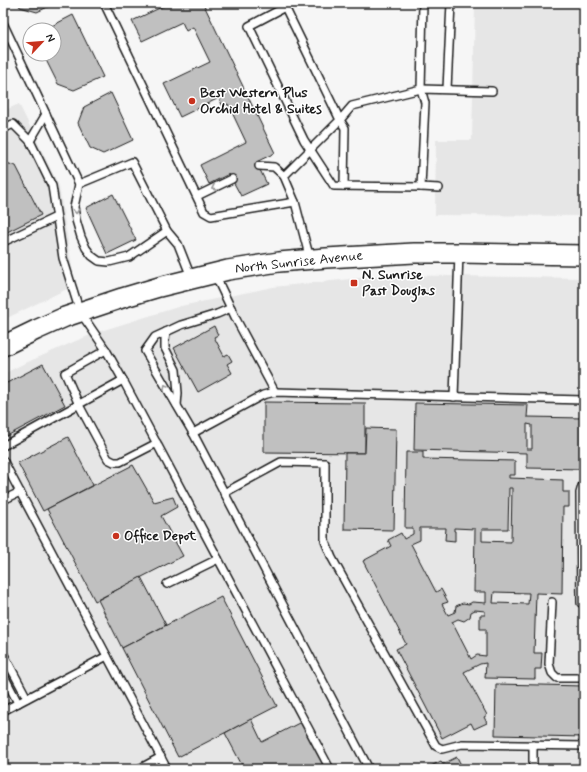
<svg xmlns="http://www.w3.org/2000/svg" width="587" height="772" viewBox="0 0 587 772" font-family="Mynerve,sans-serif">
	<rect width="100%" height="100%" fill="#f6f6f6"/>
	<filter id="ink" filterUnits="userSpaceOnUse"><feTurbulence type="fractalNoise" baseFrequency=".025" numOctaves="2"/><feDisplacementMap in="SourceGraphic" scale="8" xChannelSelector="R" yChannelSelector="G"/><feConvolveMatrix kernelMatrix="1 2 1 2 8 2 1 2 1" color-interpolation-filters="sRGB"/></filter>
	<g filter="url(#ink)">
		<g fill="#e6e6e6">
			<polygon points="475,3 584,3 584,216 435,215 436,140 472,140"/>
			<polygon points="19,104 59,186 75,285 3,320 3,111"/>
			<polygon points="389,275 584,278 584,769 3,769 3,374 21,365 78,340 104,330 181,306 273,287"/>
		</g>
		<g fill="#c0c0c0" stroke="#1c1c1c" fill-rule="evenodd">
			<polygon points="18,3 56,3 37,12 20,7"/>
			<polygon points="170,3 203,3 275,153 256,162 267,184 241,196 229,174 209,184 200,165 246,142 228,104 223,107 219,98 180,117 164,84 210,62 193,27 186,31 182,22 142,41 132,21"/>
			<polygon points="73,15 103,77 74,90 58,84 43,54 54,54 54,30 44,30"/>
			<polygon points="111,93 133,140 103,154 90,148 78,123 84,107"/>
			<polygon points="3,162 16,166 41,215 7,232 3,230"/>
			<polygon points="113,194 136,240 107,254 86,208"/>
			<polygon points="214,326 218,335 214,337 224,356 228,354 232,361 227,364 232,373 198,392 174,348"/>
			<polygon points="43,364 65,405 3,438 3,385"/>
			<polygon points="264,402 365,403 365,453 264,452"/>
			<path d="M 415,403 L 528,405 L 527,417 L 584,418 L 584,469 L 527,468 L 527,453 L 414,450 ZM 527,424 L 532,425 L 532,449 L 527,449 Z"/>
			<polygon points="366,428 396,429 394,530 344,529 345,453 365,453"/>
			<polygon points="68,437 93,485 43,511 18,463"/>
			<path d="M 406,452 L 423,452 L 423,459 L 515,461 L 515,475 L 509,475 L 509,478 L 563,480 L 563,492 L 569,492 L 569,507 L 563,507 L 562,594 L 536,593 L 534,653 L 542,653 L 541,669 L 535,669 L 535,679 L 485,678 L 486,663 L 480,664 L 464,672 L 487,715 L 484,717 L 487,723 L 474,729 L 471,723 L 442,738 L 396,649 L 406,644 L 363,561 L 391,546 L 388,540 L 401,533 L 404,539 L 413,534 L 413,528 L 405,528 ZM 509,488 L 512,488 L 511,542 L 482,541 L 482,529 L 508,529 ZM 420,528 L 446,528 L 445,540 L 455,541 L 455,531 L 454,531 L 454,528 L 475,529 L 474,592 L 486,592 L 486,603 L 472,602 L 469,604 L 463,603 L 456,606 L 455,612 L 448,615 L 442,604 L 448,602 L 441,589 L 436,592 L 411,544 L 420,540 ZM 494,592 L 529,593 L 528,604 L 493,603 ZM 475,610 L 485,611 L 485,615 L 480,615 L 480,629 L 486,629 L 486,656 L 477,655 L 471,659 L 452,622 L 458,619 L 464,621 L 470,617 L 471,612 Z"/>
			<polygon points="133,465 154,502 173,497 177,507 161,516 183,556 95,601 47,509"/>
			<polygon points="141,577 166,625 122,648 98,600"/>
			<polygon points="221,597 277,706 178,757 122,648"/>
			<polygon points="496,684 584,686 584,737 495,735"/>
			<polygon points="251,719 262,742 301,722 326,769 244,769 225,733"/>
			<polygon points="457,757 463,769 425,769 441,761 443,764"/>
		</g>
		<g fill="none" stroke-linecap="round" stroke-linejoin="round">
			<defs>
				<g id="service">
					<polyline points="104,3 204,212 211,216 295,202"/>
					<polyline points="283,3 285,7 249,26 304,140 334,186 421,187"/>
					<polyline points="423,3 421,89 425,103 421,187 439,188"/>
					<polyline points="3,23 79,184 74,207 76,220 81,237 86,248 92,256 99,261 109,262 129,257 167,231"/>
					<polyline points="447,89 451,3"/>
					<polyline points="3,129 13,124 30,141 52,186 63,258 80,312 106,350 123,380 330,769"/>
					<polyline points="30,141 46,114"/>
					<polyline points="259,166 274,167 284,176 295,202 310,259"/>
					<polyline points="284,176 340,120 285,7"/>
					<polyline points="79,184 132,162 167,231 178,244 191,277"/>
					<polyline points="344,186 345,128 340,120 352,106 421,89 492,91"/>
					<polyline points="197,196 232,179"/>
					<polyline points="3,242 56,217"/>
					<polyline points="215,275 237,321 275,392"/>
					<polyline points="231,308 217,314 181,325 155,337 145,351 193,433 369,769"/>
					<polyline points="166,332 165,340 165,348 176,370 178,393 177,405"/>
					<polyline points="106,350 65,373 79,405 108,459 114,462 120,462 157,443"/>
					<polyline points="454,397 459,253"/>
					<polyline points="193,433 263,395 275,392 584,400"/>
					<polyline points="3,446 123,380"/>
					<polyline points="3,460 167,769"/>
					<polyline points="224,493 281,462 325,463 325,541 332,558 436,746 442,749 462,744 584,746"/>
					<polyline points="3,500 20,492"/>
					<polyline points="167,584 218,559"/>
					<polyline points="552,602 549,664 552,673 557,678 584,678"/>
					<polyline points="581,603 580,493 582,486 584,485"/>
					<polyline points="3,653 27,698"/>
					<polyline points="3,674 18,703"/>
					<polyline points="3,711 107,656"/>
					<polyline points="533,745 533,769"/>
					<polyline points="139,769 161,757"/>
				</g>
				<polyline id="secondary" points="3,346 36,330 65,317 122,298 159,287 228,270 279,262 326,258 414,253 459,253 584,255"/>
			</defs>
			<use href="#service" stroke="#1c1c1c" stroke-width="10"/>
			<use href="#secondary" stroke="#1c1c1c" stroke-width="22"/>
			<use href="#service" stroke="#fff" stroke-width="7"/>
			<use href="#secondary" stroke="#fff" stroke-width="19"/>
		</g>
		<defs><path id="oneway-chevron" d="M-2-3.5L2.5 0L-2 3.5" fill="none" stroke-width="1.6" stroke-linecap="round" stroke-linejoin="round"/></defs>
		<g stroke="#999">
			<use href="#oneway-chevron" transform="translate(214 188) rotate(155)"/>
			<use href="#oneway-chevron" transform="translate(76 211) rotate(87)"/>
			<use href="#oneway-chevron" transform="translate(166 387) rotate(-120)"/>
		</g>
	</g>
	<g fill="#c8321e" stroke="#fff" stroke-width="1.5">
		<circle cx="192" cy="101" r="4"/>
		<rect x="350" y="279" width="8" height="8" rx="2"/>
		<circle cx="116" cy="536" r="4"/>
	</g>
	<g text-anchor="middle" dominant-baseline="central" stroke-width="3" stroke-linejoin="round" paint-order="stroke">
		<g font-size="14" font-weight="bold" fill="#1c1c1c" stroke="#fff" text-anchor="start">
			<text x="200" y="93">Best Western Plus<tspan x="200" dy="16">Orchid Hotel &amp; Suites</tspan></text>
			<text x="362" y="275">N. Sunrise<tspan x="362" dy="16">Past Douglas</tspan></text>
			<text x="124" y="536">Office Depot</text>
		</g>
		<g font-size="14" fill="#1c1c1c" stroke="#fff">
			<text transform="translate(299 262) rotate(-6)">North Sunrise Avenue</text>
		</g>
	</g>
	<rect width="587" height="772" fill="none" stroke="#fff" stroke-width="16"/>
	<rect x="8" y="8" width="571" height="756" fill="none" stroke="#1c1c1c" stroke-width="1.5" filter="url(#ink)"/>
	<g transform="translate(42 42) rotate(64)"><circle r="19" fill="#ffffff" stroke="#a4a4a4"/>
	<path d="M0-3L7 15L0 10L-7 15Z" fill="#c8321e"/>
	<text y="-6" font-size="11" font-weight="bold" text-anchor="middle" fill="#1c1c1c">N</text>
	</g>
</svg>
